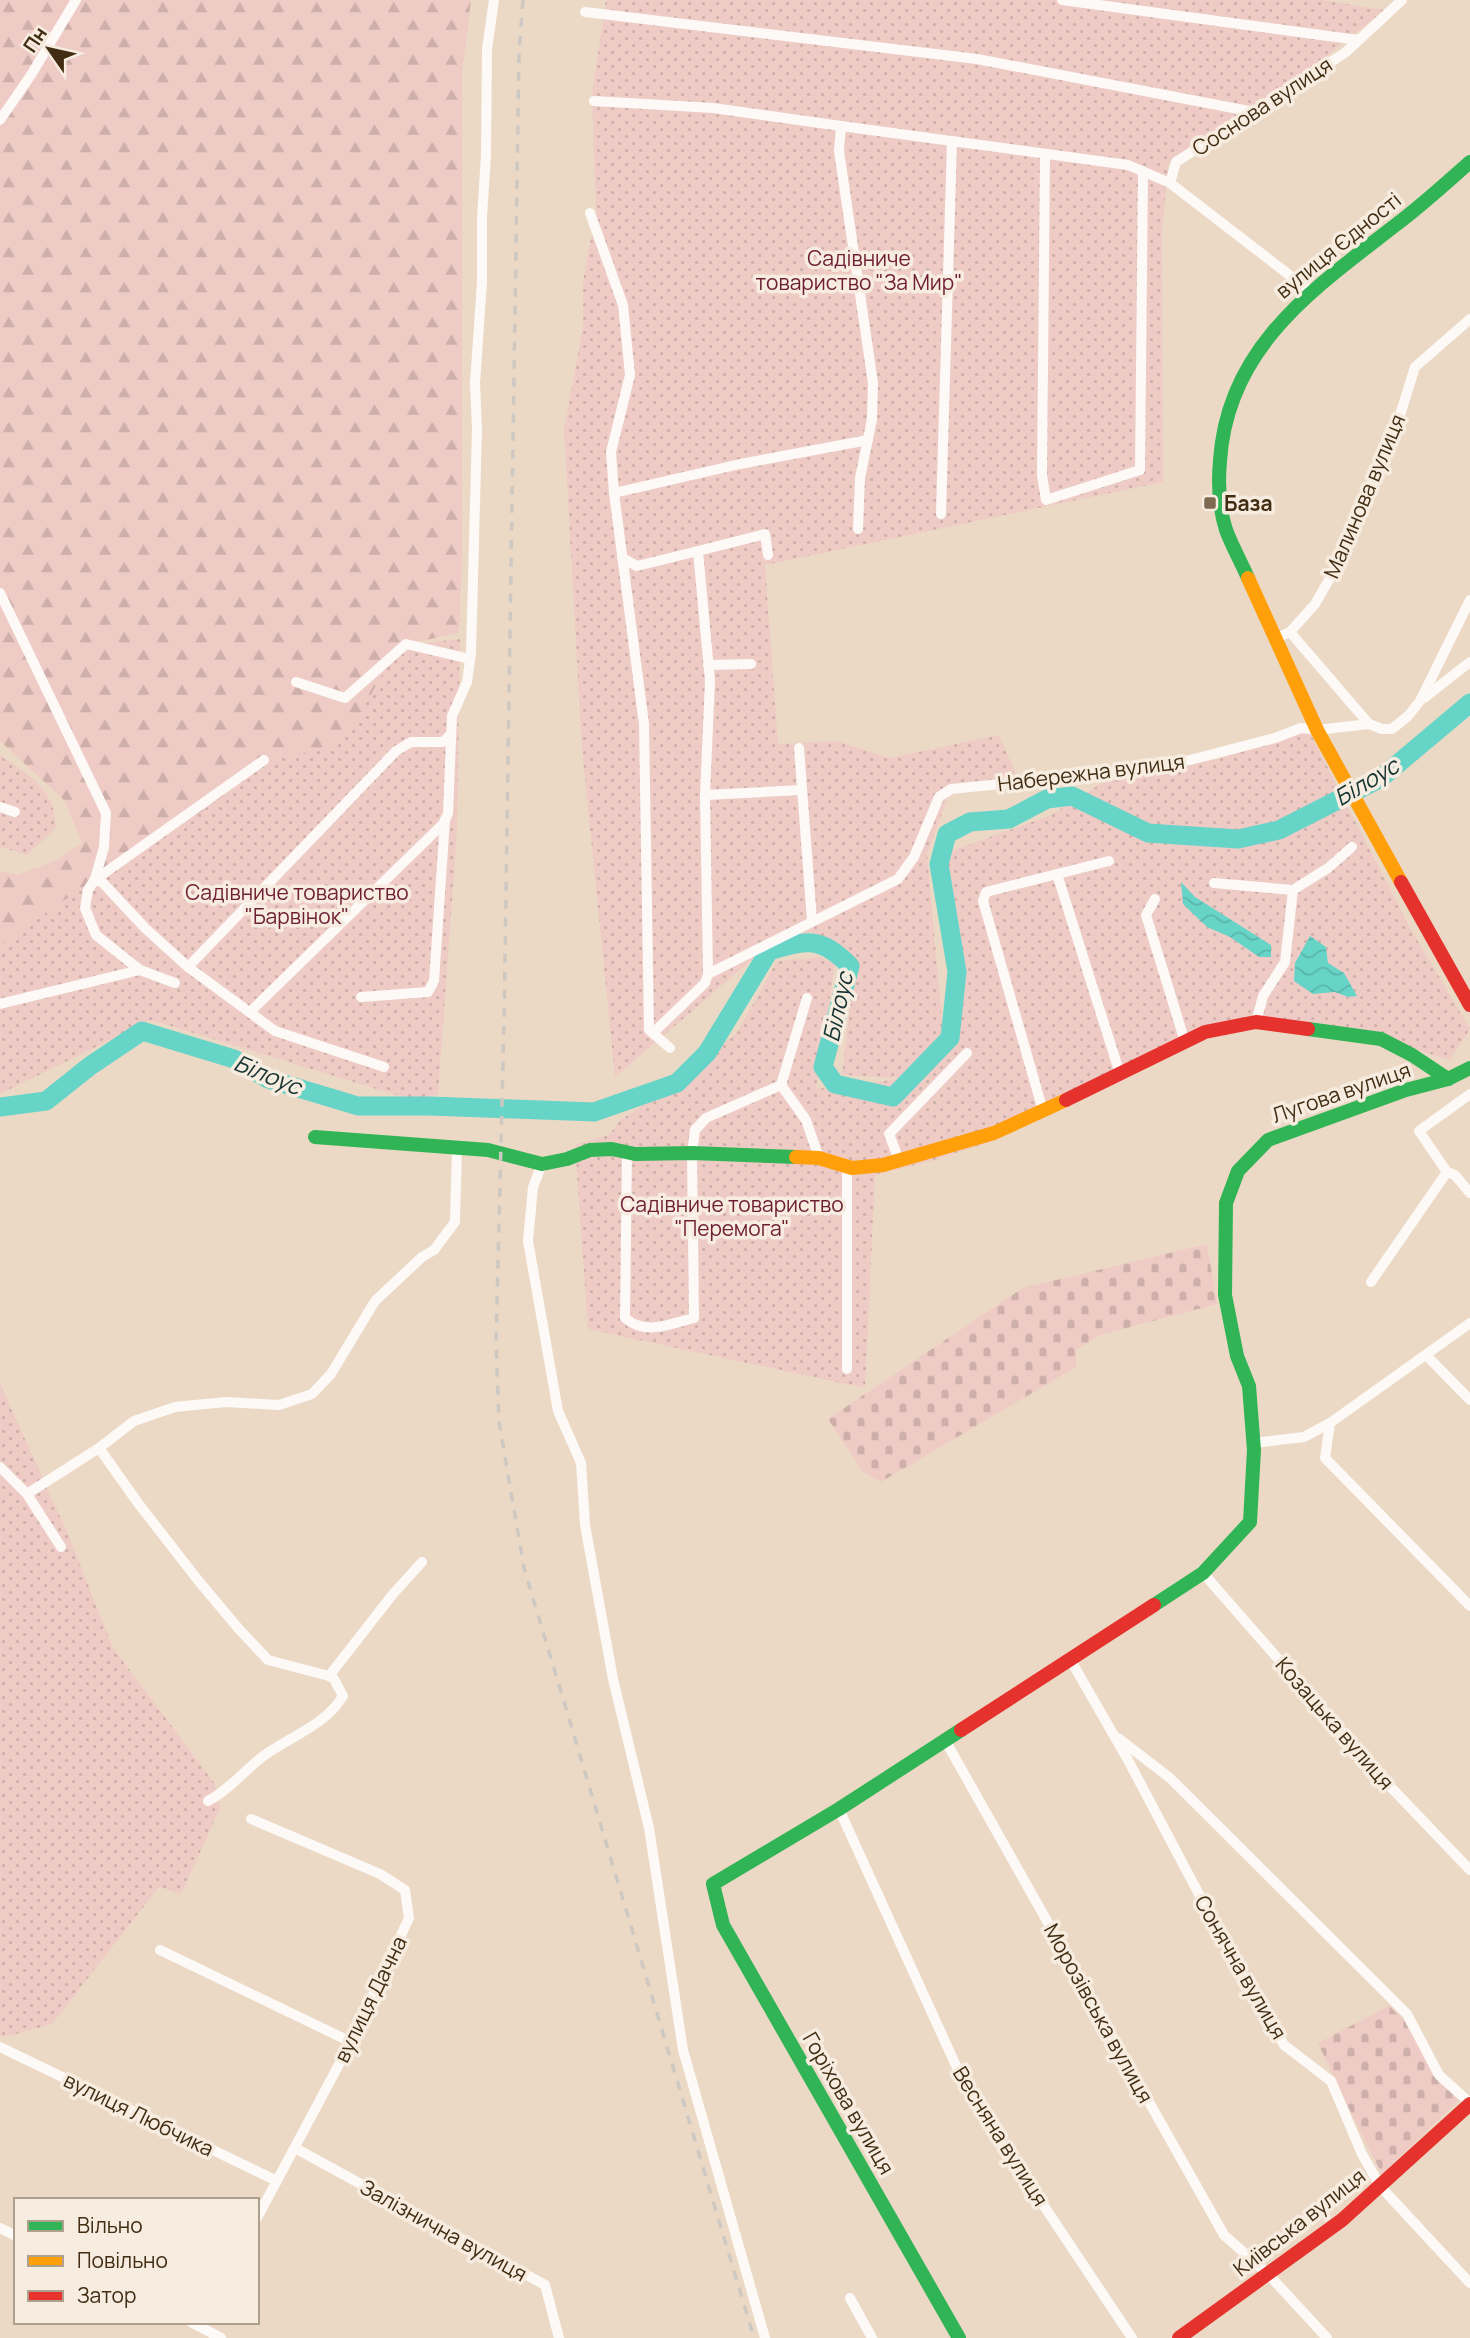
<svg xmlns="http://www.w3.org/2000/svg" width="1470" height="2338" font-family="Manrope,sans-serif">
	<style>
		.grass { fill: url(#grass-dots) }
		.forest { fill: url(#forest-firs) }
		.cemetery { fill: url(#cemetery-stones) }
		.water { fill: url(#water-waves) }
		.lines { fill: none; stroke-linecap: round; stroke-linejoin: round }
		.river { stroke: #67d4c8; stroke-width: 19 }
		.street { stroke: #fcf9f6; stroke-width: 10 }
		.fast { stroke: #30b455; stroke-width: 14 }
		.slow { stroke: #ff9f0a; stroke-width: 14 }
		.jam { stroke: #e5322d; stroke-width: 14 }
		.rail { stroke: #cec8c2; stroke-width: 3.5; stroke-dasharray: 9 9; stroke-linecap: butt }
		.poi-dot { fill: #7e6951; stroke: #f7ece0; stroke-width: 2.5 }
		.labels { text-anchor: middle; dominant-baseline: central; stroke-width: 7; stroke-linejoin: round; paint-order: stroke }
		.street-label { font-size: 21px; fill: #422d13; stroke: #f7ece0 }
		.park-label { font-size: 21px; fill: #6e1e32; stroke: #f7ece0 }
		.poi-label { font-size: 21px; font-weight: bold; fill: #422d13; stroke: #f7ece0; text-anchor: start }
		.water-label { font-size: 23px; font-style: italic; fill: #153432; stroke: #f7ece0 }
	</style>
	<defs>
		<pattern id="grass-dots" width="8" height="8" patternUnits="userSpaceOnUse" patternTransform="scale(1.75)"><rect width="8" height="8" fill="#efcbc6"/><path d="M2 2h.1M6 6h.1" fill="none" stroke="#ceafa9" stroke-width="1.8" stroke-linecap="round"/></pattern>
		<pattern id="forest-firs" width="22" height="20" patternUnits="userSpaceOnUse" patternTransform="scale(1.75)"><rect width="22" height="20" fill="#efcbc6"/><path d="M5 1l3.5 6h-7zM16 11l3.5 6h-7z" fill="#ceafa9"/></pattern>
		<pattern id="cemetery-stones" width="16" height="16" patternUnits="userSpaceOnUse" patternTransform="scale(1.75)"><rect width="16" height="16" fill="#efcbc6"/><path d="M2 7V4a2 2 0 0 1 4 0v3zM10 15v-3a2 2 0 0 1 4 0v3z" fill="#ceafa9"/></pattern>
		<pattern id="water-waves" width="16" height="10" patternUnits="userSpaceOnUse" patternTransform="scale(1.75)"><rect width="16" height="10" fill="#67d4c8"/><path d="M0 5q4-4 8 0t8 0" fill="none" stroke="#5bb6ab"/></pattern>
	</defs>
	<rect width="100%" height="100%" fill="#ecd9c5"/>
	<!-- grass -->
	<g class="grass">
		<path d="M606,0H1321L1384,10L1274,99L1169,162L1162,229L1163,482L765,565L778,744L837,741L889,758L999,735L1019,781L951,789L927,854L943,1031L901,1078L842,1075L855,960L811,932L767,947L615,1077L582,749L564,429L583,327V281L596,211L592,94Z"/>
		<path d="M460,639L457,830L438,1094L416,1101L151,1020L0,1094V938L397,646Z"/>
		<path d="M1308,729L1410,928L1470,1029L1450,1060L1381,1039L1230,1023L993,1141L931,1161L875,1175L865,1388L588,1329L575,1145L610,1134L620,1120L636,1110L737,1033L777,961L820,957L835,964L816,1089L918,1077L947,1047L960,1018L953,924L943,854L1051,815L1110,778L1215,760Z"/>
		<path d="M0,755C31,778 54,786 56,828L27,855L0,847Z"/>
		<path d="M0,1384L68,1534L113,1648L215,1784L220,1808L181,1894L159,1887L52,2024L9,2036H0Z"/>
	</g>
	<!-- forest -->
	<path class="forest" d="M0,0H471L462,75V555L459,633L397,646L389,663L354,724L325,749L274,759L187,822L95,879L0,945V871L18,875L55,861L82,843L64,800L0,741Z"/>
	<!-- cemetery -->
	<g class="cemetery">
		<path d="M1207,1244L1217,1304L1100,1335L1076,1350V1367L881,1482L863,1472L828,1419L1023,1288Z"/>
		<path d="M1389,2006L1404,2020L1434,2076L1459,2100L1382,2174L1353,2117L1318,2043Z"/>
	</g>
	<!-- water -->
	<g class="water">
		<path d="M1181,882L1195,897L1271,945V957H1259L1230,937L1207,927L1183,904Z"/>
		<path d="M1310,936L1326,947L1328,963L1344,973L1357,996L1348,997L1335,992L1313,994L1294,981L1295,963Z"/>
	</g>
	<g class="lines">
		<!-- river -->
		<path class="river" d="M0,1107L46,1101L90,1066L142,1031L234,1059L268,1079L358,1106H430L594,1112L677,1083L707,1053L769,951C808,940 820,936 850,966L823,1067L835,1084L893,1097L950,1038L957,972L939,864L947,834L970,822L1009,819L1047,799L1072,796L1148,833L1238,839L1279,830L1381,778L1470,703"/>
		<!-- street -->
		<g class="street">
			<path d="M1062,0L1358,40"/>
			<path d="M585,12L977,59L1254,112"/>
			<path d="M594,101L713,108L841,126"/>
			<path d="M0,120L31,75L76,0"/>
			<path d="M1045,154L1042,475L1046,500L1140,470L1143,171"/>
			<path d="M590,213L623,305L630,375L611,452L614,493L644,724L649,1030L670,1048"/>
			<path d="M1310,291L1170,183L1176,162L1346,52L1402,0"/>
			<path d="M614,493L740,464L868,440"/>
			<path d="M941,514L952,141"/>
			<path d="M858,529L860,478L872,419L873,383L839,151L841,126L1128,165L1170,183"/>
			<path d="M698,551L765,534L768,555"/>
			<path d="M622,558L637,566L698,551L710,681L705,795L708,974L705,983L653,1033"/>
			<path d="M0,593L106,813L104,847L95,879L88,890L85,908L96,935L140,970L175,983"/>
			<path d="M1290,632L1369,724"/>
			<path d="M1276,638L1290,632L1315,604L1337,566L1362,504L1391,444L1415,367L1470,319"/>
			<path d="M708,665L751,664"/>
			<path d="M296,682L345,698L406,644L470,659"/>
			<path d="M1424,698L1470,662"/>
			<path d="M799,748L812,921"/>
			<path d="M705,795L802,790"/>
			<path d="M0,807L15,812"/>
			<path d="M1057,874L1120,1074"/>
			<path d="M95,879L103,883L145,928L188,967L275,1031L384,1067"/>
			<path d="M96,879L264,760"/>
			<path d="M1214,883L1293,890"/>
			<path d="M1155,899L1146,915L1185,1042"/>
			<path d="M188,967L396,751L411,742H443L451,734"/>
			<path d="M708,974L898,879L914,857L939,797L951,789L1108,773L1186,761L1275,738L1301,728L1317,730L1369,724L1382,729H1392L1408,716L1420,701L1470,600"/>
			<path d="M361,997L428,992L434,981L445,820"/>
			<path d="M0,1004L140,970"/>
			<path d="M250,1012L443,824L448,814L452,716L467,682L471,653L477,429L475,383L482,282V217L486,155L487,49L494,0"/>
			<path d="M1256,1022L1263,996L1285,962L1293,890L1328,868L1352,847"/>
			<path d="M781,1085L806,1120L819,1158"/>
			<path d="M1043,1111L983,901L986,892L1109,861"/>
			<path d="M627,1152L625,1318C646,1336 669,1324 694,1318L692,1153L695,1130L706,1118L781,1085L807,998"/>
			<path d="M899,1160L889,1134L967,1053"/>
			<path d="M542,1164L533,1187L528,1241L558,1411L581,1463L585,1525L613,1679L649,1828L683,2050L765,2338"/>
			<path d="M1447,1172L1419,1131L1470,1094"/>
			<path d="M1371,1282L1447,1172L1455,1175L1470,1193"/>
			<path d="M1426,1355L1470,1400"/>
			<path d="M847,1369V1166"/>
			<path d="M1330,1423L1325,1458L1470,1606"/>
			<path d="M1254,1443L1304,1437L1330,1423L1470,1323"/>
			<path d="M99,1448L138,1503L197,1579L238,1628L268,1660L329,1676L334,1679L343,1696C326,1725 289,1737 262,1757C243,1772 229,1790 208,1801"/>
			<path d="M0,1467L27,1494L61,1547"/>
			<path d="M27,1494L99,1448L134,1421L175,1407L226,1402L279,1405L312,1394L331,1374L375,1301L422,1257L434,1250L455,1222L457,1147"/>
			<path d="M1203,1573L1383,1779L1470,1870"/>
			<path d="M1070,1659L1128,1760L1239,1970L1284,2045L1331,2081L1362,2154L1380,2186L1470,2283"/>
			<path d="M329,1676L393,1594L422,1562"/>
			<path d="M1118,1738L1170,1778L1407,2014L1439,2075L1470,2103"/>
			<path d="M945,1740L1224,2235L1268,2274L1327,2338"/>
			<path d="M839,1809L968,2092L1132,2338"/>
			<path d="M251,1819L380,1874L405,1890L409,1918L351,2042L257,2218"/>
			<path d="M160,1950L351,2042"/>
			<path d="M0,2047L277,2181"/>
			<path d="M295,2148L545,2285L559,2338"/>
			<path d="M0,2228L16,2236"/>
			<path d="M850,2298L872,2338"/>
			<path d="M191,2322L221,2338"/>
		</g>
		<!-- fast -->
		<g class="fast">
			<path d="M1248,578C1241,562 1232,546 1226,530C1219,508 1218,483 1220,461C1227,348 1312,290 1393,227C1420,207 1445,184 1470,162"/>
			<path d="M1308,1029L1381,1039L1412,1055L1448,1079L1470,1068"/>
			<path d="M315,1137L488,1150L542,1164L567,1159L590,1150L612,1149L635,1154L692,1153L796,1157"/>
			<path d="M1154,1605L1203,1573L1250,1522L1254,1450L1249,1386L1237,1356L1225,1295L1226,1203L1238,1171L1268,1140L1406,1090L1448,1079"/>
			<path d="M959,2338L723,1925L713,1884L839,1809L961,1730"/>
		</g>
		<!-- slow -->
		<g class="slow">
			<path d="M1248,578L1317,730L1401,882"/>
			<path d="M796,1157L819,1158L852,1168L883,1165L994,1133L1066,1100"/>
		</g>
		<!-- jam -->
		<g class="jam">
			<path d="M1401,882L1470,1005"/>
			<path d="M1066,1100L1205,1032L1256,1022L1308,1029"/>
			<path d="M961,1730L1154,1605"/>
			<path d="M1179,2338L1342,2220L1470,2104"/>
		</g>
		<!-- rail -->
		<path class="rail" d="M523,0L519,52L504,1023L496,1343L499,1422L524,1568L754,2338"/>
	</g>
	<!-- markers -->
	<rect class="poi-dot" x="1203" y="496" width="14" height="14" rx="3.5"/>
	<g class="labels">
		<!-- street labels -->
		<g class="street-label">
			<text transform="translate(1262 106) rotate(-33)">Соснова вулиця</text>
			<text transform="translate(1338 245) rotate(-39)">вулиця Єдності</text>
			<text transform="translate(1364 496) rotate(-67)">Малинова вулиця</text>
			<text transform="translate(1091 772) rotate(-7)">Набережна вулиця</text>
			<text transform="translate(1341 1092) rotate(-19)">Лугова вулиця</text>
			<text transform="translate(1335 1723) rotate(49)">Козацька вулиця</text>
			<text transform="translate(1241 1967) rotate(60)">Сонячна вулиця</text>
			<text transform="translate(370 1999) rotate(-64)">вулиця Дачна</text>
			<text transform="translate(1099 2013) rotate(61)">Морозівська вулиця</text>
			<text transform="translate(849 2103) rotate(60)">Горіхова вулиця</text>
			<text transform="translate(139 2114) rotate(26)">вулиця Любчика</text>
			<text transform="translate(1001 2136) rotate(58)">Весняна вулиця</text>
			<text transform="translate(1299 2222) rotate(-38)">Київська вулиця</text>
			<text transform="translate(444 2230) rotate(29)">Залізнична вулиця</text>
		</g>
		<!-- park labels -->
		<g class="park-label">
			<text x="859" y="258">Садівниче<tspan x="859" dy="24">товариство "За Мир"</tspan></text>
			<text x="297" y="892">Садівниче товариство<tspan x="297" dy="24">"Барвінок"</tspan></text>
			<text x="732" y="1204">Садівниче товариство<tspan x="732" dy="24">"Перемога"</tspan></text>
		</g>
		<!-- poi labels -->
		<g class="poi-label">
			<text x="1224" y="503">База</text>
		</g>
		<!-- water labels -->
		<g class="water-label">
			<text transform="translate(1366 781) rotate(-31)">Білоус</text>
			<text transform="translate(837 1007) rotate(-78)">Білоус</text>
			<text transform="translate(268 1074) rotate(22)">Білоус</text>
		</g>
	</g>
	<!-- legend -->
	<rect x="14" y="2198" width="245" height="126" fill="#f7ece0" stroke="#afa08e" stroke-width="2"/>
	<rect x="28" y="2221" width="35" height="10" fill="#30b455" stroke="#afa08e" stroke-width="2"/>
	<text x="77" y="2233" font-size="21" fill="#422d13">Вільно</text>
	<rect x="28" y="2256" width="35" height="10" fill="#ff9f0a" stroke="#afa08e" stroke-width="2"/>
	<text x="77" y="2268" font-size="21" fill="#422d13">Повільно</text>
	<rect x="28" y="2291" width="35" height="10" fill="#e5322d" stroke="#afa08e" stroke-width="2"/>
	<text x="77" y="2303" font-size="21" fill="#422d13">Затор</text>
	<!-- north arrow -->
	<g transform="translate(49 49) rotate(304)" stroke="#f7ece0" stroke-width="5" paint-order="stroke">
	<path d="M0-5L12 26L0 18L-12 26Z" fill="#422d13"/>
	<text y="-10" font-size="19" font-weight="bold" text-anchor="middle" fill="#422d13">Пн</text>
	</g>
</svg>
